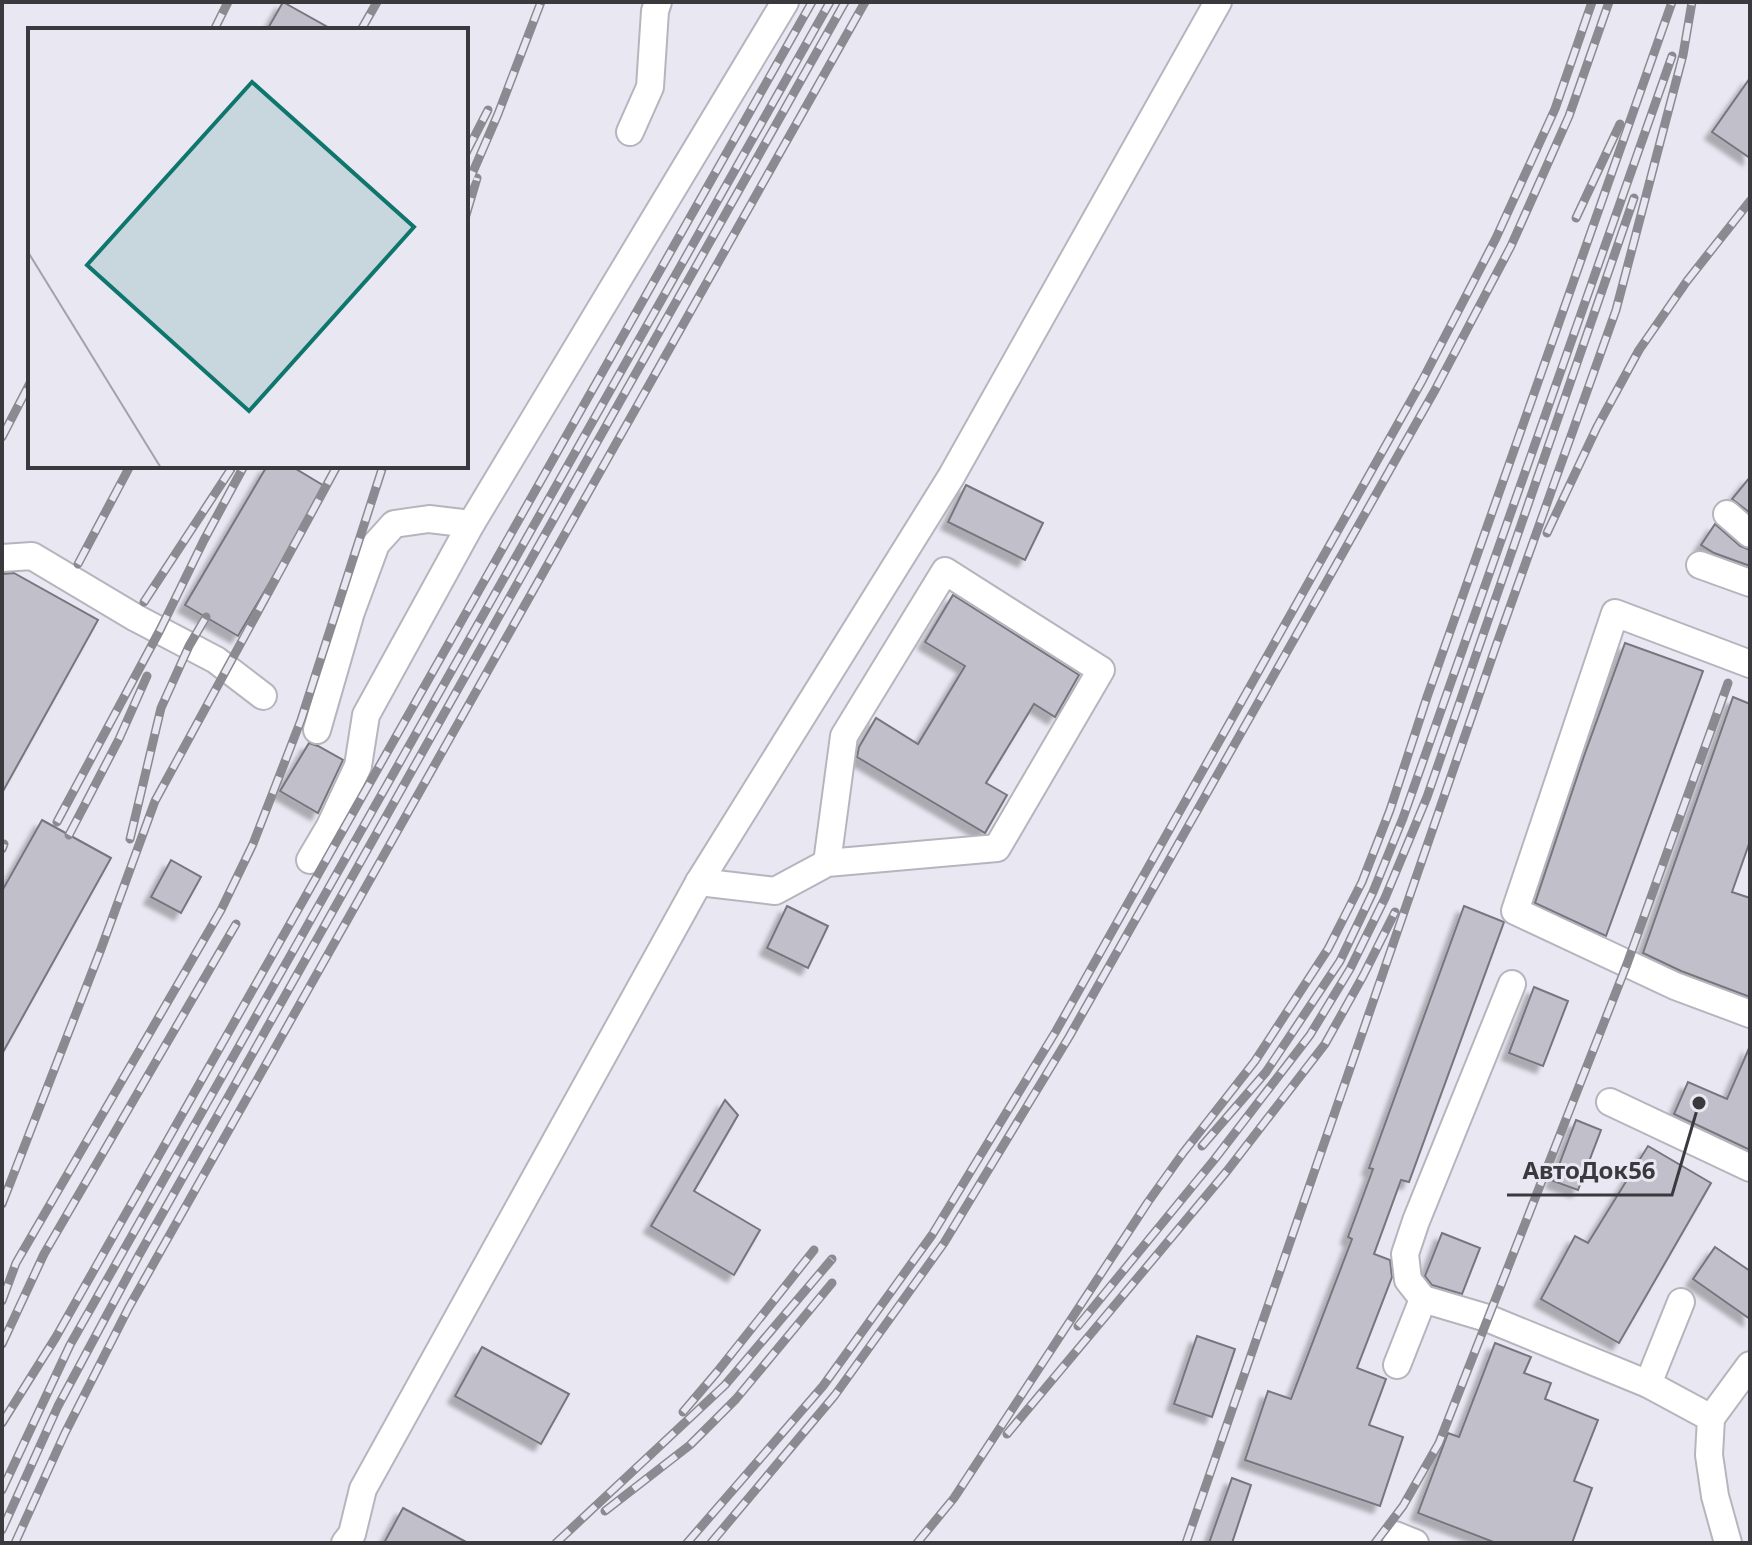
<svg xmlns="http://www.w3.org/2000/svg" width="1752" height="1545" font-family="'Noto Sans',sans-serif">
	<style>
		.building { fill: #c1bfc9; stroke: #77757e; stroke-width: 2; filter: url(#shadow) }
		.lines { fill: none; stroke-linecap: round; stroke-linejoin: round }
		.minor-casing { stroke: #b6b5be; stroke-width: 30 }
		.minor { stroke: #fff; stroke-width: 26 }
		.rail-casing { stroke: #8b8a91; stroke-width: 9 }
		.rail { stroke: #e9e8f2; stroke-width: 6; stroke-dasharray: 18; stroke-linecap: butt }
		.inset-road { fill: none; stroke: #a3a2aa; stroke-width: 2 }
		.view { fill: #0f766e; fill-opacity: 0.15; stroke: #0f766e; stroke-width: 4 }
		.inset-edge { fill: none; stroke: #3a393d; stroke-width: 4 }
		.leader { fill: none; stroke: #3a393d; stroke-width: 3 }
		.callout-dot { fill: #3a393d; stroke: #e9e8f2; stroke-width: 3 }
		.callout-label { font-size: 24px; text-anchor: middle; font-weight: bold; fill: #3a393d; stroke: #e9e8f2; stroke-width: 6; stroke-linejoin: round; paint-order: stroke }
	</style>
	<defs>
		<filter id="shadow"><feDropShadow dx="-7" dy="7" stdDeviation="2" flood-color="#0004"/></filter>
	</defs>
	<rect width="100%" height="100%" fill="#e9e8f2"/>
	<!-- building -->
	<g class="building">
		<path d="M283,2L333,30H267Z"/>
		<path d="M1750,78V158L1712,132Z"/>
		<path d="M267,466H291L326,487L238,636L185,605Z"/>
		<path d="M1750,477V513L1732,499Z"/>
		<path d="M966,485L1043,523L1025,560L948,522Z"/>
		<path d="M1715,524L1740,546L1750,550V566L1714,553L1701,545Z"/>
		<path d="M14,573L98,620L2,793V574Z"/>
		<path d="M953,595L1079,675L1055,717L1034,704L986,783L1007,795L985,833L857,757L859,747L876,718L918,744L965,666L925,642Z"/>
		<path d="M1625,643L1703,671L1606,936L1535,903L1584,756Z"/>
		<path d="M1733,697L1750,704V841L1732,892L1750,898V997L1681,971L1643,953Z"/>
		<path d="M309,743L318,746L343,760L318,813L280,791Z"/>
		<path d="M42,820L111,858L2,1054V891Z"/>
		<path d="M171,860L201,877L181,913L151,897Z"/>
		<path d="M787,906L828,926L808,968L767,948Z"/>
		<path d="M1464,906L1504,922L1409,1182L1401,1180L1374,1254L1390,1260L1392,1277L1357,1368L1386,1379L1369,1425L1403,1437L1380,1506L1245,1460L1268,1391L1291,1399L1352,1239L1348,1237L1373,1169L1369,1168Z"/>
		<path d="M1534,987L1568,1001L1543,1066L1509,1053Z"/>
		<path d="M1750,1046V1150L1674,1114L1688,1082L1727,1099Z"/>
		<path d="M725,1100L738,1115L694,1191L760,1230L734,1275L651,1226Z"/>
		<path d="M1576,1120L1601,1130L1578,1190L1553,1181Z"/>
		<path d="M1648,1146L1711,1183L1619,1343L1541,1299L1575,1236L1588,1243Z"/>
		<path d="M1442,1233L1480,1248L1462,1294L1432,1285L1425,1276Z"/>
		<path d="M1715,1247L1750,1271V1319L1693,1279Z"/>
		<path d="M1197,1336L1235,1349L1212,1417L1174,1404Z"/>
		<path d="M1495,1343L1531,1357L1524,1373L1551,1383L1545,1399L1598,1420L1574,1481L1592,1488L1572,1543H1496L1418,1513L1448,1433L1459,1437Z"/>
		<path d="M482,1347L569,1394L541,1444L455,1396Z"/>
		<path d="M1232,1478L1251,1485L1232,1543H1209Z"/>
		<path d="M403,1508L468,1543H384Z"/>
	</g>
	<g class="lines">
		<defs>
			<g id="minor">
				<path d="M630,132L650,87L655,11L658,2"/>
				<path d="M1727,514L1750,534"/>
				<path d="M2,558L32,556L136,618L216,660L263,696"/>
				<path d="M1700,565L1750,583"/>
				<path d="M1750,664L1615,613L1515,911L1675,986L1750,1014"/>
				<path d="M317,730L351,612L376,544L394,524L429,519L471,524"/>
				<path d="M310,860L330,826L358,766L366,715L471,524L785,2"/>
				<path d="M699,882L775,891L827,863L997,848L1101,670L945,571L844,736L827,863"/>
				<path d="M1512,984L1416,1221L1405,1254L1408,1280L1423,1299L1487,1318L1648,1384L1711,1418"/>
				<path d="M1610,1102L1750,1168"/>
				<path d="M1397,1365L1423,1299"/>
				<path d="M1648,1384L1681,1302"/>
				<path d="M1711,1418L1709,1455L1715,1496L1728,1543"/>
				<path d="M1711,1418L1750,1365"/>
				<path d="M1395,1535L1415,1543"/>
				<path d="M345,1543L352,1534L363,1489L699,882L951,477L1218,2"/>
			</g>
		</defs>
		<!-- minor casing -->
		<use href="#minor" class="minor-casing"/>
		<!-- minor -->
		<use href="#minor" class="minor"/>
		<defs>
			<g id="rail">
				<path d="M214,30L228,2"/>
				<path d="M361,30L377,2"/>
				<path d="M466,153L488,110"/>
				<path d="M466,188L498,114L541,2"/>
				<path d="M466,215L477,178"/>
				<path d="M1576,218L1620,124"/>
				<path d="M2,437L30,383"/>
				<path d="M1547,533L1597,427L1639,350L1687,281L1750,201"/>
				<path d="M78,564L130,466"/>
				<path d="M144,602L231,469"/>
				<path d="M57,822L160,630L204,540L244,466"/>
				<path d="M69,835L119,739L147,676"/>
				<path d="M130,839L161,708L189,646L206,617"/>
				<path d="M2,849L4,844"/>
				<path d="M1202,1146L1266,1072L1340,961L1373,892L1403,818L1672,56"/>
				<path d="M2,1204L101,949L155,801L337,466"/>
				<path d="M2,1301L16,1263L221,910L253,844L301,720L383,466"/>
				<path d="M1078,1326L1214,1160L1310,1035L1350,969L1385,898L1427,797L1634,198"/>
				<path d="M2,1344L44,1254L236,924"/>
				<path d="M683,1412L717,1372L814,1250"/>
				<path d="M2,1423L56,1337L812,2"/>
				<path d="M1007,1434L1227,1171L1325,1044L1363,976L1395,912"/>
				<path d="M2,1490L70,1345L830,2"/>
				<path d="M605,1511L690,1445L736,1399L832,1283"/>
				<path d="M2,1530L58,1406L139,1255L845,2"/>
				<path d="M15,1543L65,1433L129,1307L865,2"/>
				<path d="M556,1543L725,1385L832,1259"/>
				<path d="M687,1543L823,1386L932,1235L1056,1031L1422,381L1496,238L1555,109L1592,2"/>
				<path d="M711,1543L835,1395L944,1243L1069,1037L1435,390L1511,246L1569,116L1609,2"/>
				<path d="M917,1543L954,1498L1148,1202L1183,1153L1255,1061L1328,949L1362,882L1390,810L1427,697L1672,2"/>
				<path d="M1186,1543L1496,646L1616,310L1683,55L1692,2"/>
				<path d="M1375,1543L1403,1506L1439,1443L1627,964L1728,683"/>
			</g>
		</defs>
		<!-- rail casing -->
		<use href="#rail" class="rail-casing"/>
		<!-- rail -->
		<use href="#rail" class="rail"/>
	</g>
	<!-- overview -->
	<g transform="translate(28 28)">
		<rect width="440" height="440" fill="#e9e8f2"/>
		<path class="inset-road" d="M0,224L133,440"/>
		<path class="view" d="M224,54L386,199L221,383L59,237Z"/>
		<rect width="440" height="440" class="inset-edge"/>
	</g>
	<!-- callouts -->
	<path class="leader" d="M1699 1103L1672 1195H1507"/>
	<circle class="callout-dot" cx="1699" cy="1103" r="8"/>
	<g class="callout-label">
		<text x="1589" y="1179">АвтоДок56</text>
	</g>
	<!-- border -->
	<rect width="1752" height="1545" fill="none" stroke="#3a393d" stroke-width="8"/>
</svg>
